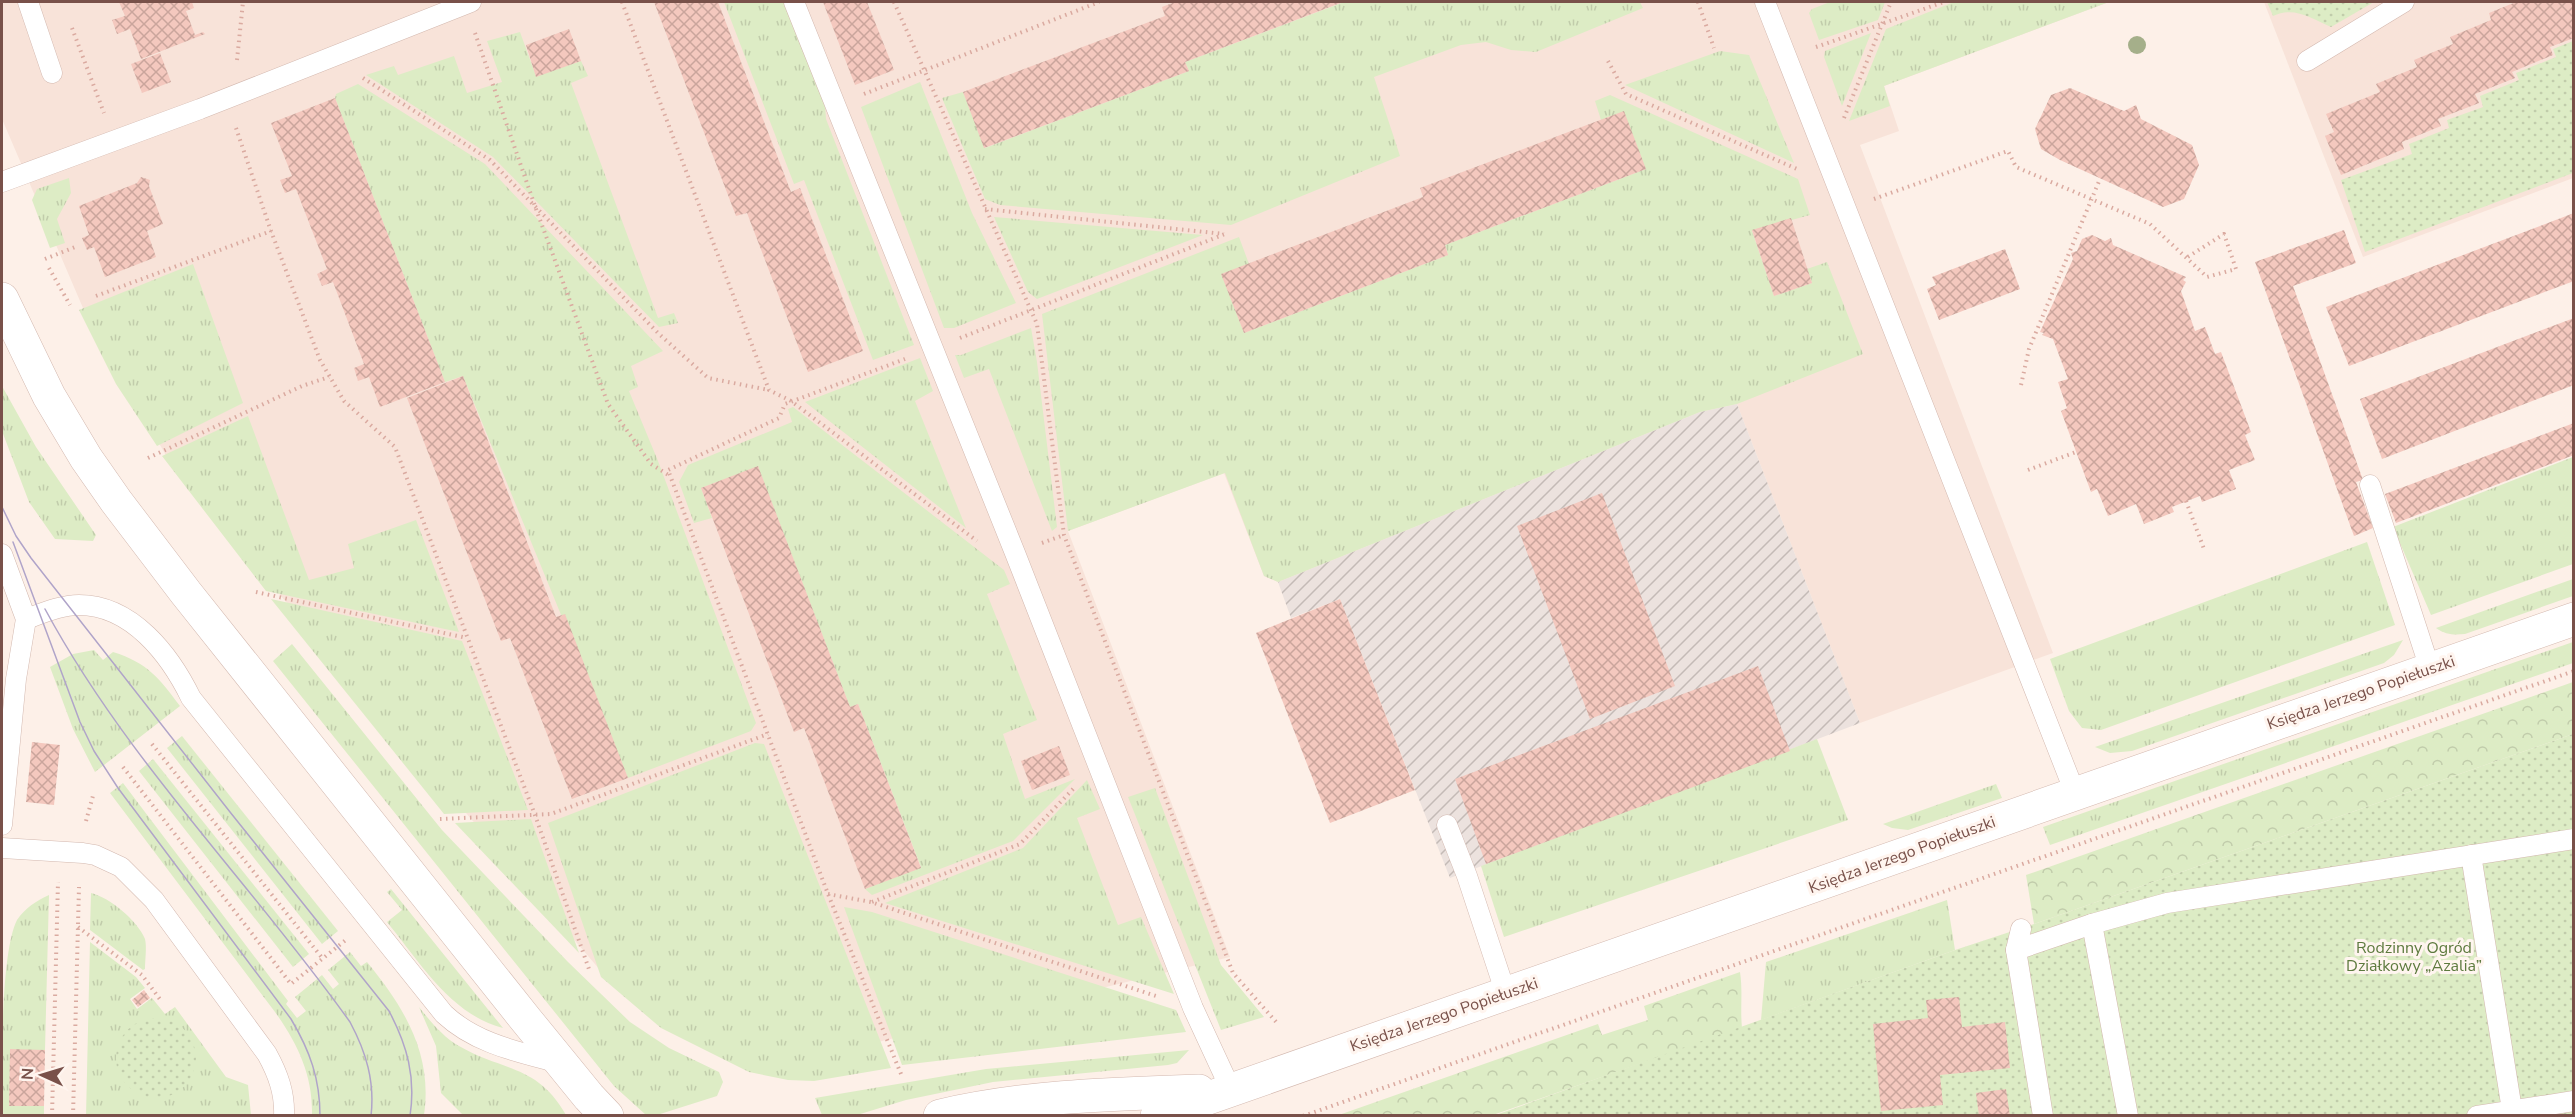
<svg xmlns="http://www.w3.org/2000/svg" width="2575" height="1117" font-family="'Nunito Sans',sans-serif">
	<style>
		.residential { fill: #f8e3d9 }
		.industrial { fill: url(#industrial-furrows) }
		.grass { fill: url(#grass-tufts) }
		.forest { fill: url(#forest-crowns) }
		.garden { fill: url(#garden-dots) }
		.building { fill: url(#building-cross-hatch) }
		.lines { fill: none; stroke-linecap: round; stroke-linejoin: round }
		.service-casing { stroke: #d3b8af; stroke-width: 21 }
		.tertiary-casing { stroke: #d3b8af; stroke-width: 34 }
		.path { stroke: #daaaa0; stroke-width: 4; stroke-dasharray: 1.5 4.5; stroke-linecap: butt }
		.service { stroke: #fff; stroke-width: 20 }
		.tertiary { stroke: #fff; stroke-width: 33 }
		.tram { stroke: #b0a4c9; stroke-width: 1.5 }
		.tree { fill: #a5af8a }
		.labels { text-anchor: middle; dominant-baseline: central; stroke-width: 6; stroke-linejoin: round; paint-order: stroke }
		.street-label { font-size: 16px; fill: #79514a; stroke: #fff5ef }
		.park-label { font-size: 16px; fill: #5d7a3e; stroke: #fff5ef }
	</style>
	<defs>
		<pattern id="industrial-furrows" width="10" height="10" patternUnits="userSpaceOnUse" patternTransform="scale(1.5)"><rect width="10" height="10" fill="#ece2de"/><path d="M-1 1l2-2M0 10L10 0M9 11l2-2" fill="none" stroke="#c4bab6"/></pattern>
		<pattern id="grass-tufts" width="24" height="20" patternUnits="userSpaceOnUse" patternTransform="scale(1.5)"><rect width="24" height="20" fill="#ddecc5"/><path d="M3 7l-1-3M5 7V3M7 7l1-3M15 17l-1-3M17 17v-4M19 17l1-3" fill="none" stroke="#c1ccab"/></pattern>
		<pattern id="forest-crowns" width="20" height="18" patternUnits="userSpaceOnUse" patternTransform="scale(1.5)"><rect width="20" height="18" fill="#ddecc5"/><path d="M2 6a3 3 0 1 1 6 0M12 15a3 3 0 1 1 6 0" fill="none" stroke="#c1ccab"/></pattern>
		<pattern id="garden-dots" width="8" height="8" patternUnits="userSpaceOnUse" patternTransform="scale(1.5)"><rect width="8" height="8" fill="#ddecc5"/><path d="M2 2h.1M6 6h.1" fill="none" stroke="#c1ccab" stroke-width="1.8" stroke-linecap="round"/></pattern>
		<pattern id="building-cross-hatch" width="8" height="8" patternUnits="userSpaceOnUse" patternTransform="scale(1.5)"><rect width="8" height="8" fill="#f4c8be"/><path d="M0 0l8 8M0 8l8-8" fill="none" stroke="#caa59c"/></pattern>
	</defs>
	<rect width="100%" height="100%" fill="#fdf0e8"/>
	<!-- residential -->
	<g class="residential">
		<path d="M2,2H2109L1884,86L1899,131L1860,145L2053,653L1860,723L1737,404L1700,412L1278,582L1264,576L1224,473L1068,531L1230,957L758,1071L600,970L176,473L86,315L2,119Z"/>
		<path d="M2264,2H2573V178L2363,257Z"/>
	</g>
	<!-- industrial -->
	<path class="industrial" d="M1737,404L1860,723L1450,878L1340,599L1291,618L1278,582L1700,412Z"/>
	<!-- grass -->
	<g class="grass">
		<path d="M724,2H784L825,104L826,119L914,345L873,360L804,180L794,184Z"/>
		<path d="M1344,2H1640L1643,8L1536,52L1511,50L1486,42L1461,45L1374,77L1400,156L1231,225L1000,205L985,199L942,98L963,92L985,148L1189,71L1185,62Z"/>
		<path d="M1830,2H1885L1878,20L1819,40L1809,13L1812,9Z"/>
		<path d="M1954,2H2109L1884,86L1890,106L1849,121L1886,29Z"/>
		<path d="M520,32L536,76L581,61L588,76L571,83L658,318L674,313L678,323L659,327L493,157L366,75L394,66L398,75L454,56L467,93L502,82L487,41Z"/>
		<path d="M1871,33L1842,106L1824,57L1825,51Z"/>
		<path d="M1720,51L1749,55L1794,163L1625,85Z"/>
		<path d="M920,82L972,213L1016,303L954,328H944L861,107Z"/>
		<path d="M358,84L485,164L663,351L631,366L638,387L629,391L658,461L756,723L751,731L628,778L463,376L445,382L335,98L336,94Z"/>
		<path d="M1610,95L1798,179L1810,215L1752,231L1774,296L1812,283L1807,269L1827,262L1863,354L1737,404L1700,412L1278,582L1264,576L1225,473L1068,531L1042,314L1239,237L1249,264L1222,275L1244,333L1448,255L1445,245L1646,169L1601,120L1595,101Z"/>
		<path d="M69,178L71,193L57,219L65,243L50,248L32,200L37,189Z"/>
		<path d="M994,217L1203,235L1037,299L1028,292Z"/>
		<path d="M193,264L243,403L157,446L116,384L79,310Z"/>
		<path d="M1031,328L1037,362L1057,527L1052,531L989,369L964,378L955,355H961Z"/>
		<path d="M920,358L933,391L915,401L966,528L805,402Z"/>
		<path d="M2,386L36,447L96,535L93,541L55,539L29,502L2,431Z"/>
		<path d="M793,407L1004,570L1010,584L987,594L1037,720L1003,734L1025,799L1075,779L1013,841L872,895L865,889L921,867L858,704L850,707L758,467L701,488L712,518L694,523L679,482L688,465L792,422L788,409Z"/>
		<path d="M248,416L309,580L354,568L348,544L416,520L459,632L266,591L162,456Z"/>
		<path d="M2573,457V564L2431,615L2393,527Z"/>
		<path d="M2367,542L2395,625L2101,730L2082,728L2069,711L2050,659Z"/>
		<path d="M2573,579V596L2465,634C2454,635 2446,635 2436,628Z"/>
		<path d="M271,599L462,641L528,810L444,814Z"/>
		<path d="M2403,640L2394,655L2384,663L2132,751L2110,753L2095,747Z"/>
		<path d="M2573,642V663L2050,845L2043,827Z"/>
		<path d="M292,644L442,830L568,962L630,1022L669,1048L719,1072L723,1082L717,1096L657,1115H646L614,1086L273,661Z"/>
		<path d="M94,650L103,660L113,652C148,663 159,678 180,706L95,772L73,729L50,667L73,654Z"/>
		<path d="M182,736L338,931L322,944L167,748Z"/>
		<path d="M1817,739L1848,820L1504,937L1481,866Z"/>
		<path d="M755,743L764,744L891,1068L814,1081L788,1080L749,1072L661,1028L601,977L548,823Z"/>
		<path d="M153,759L309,954L293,967L139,771Z"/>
		<path d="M1087,780L1100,809L1077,818L1118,925L1141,917L1174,994L885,903L1023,848Z"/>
		<path d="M123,783L288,1001L286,1004L297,1018L306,1011L295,997L322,975L333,989L339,984L328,970L350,952L361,966L367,962C404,1007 433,1054 424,1115H312C313,1076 298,1044 275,1012L110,793Z"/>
		<path d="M1996,784L2002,798L1908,830L1892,828L1883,824Z"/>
		<path d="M1155,788L1221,965L1264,1017L1221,1030L1128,797Z"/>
		<path d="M531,819L579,953L455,823Z"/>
		<path d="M391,889L503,1028C451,1015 419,961 387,922L402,910L387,892Z"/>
		<path d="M91,893C109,897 138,921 145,939C147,947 145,960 145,969L143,970L90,930Z"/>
		<path d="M49,895L45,1050L10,1106H44V1115L2,1116C2,1072 0,954 17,920C25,908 36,901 49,895Z"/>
		<path d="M1947,900L1955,950L1761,1020L1766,962Z"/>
		<path d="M844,907L872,912L1176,1010L1186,1032L902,1065Z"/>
		<path d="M90,942L136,977L145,988L130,999L137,1009L152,998L165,1014L175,1007L226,1077L248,1085L251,1115L86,1116Z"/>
		<path d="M419,1007C430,1021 443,1037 459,1046C504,1072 537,1064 566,1115H463L441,1093L436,1046Z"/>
		<path d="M1189,1050L1177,1063L1168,1065L993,1082L906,1100L857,1115H822L815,1098L986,1069Z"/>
	</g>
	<!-- forest -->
	<g class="forest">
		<path d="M2573,682V734L2034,924L2026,875Z"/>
		<path d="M1740,972C1743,991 1740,1009 1742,1028L1493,1115L1336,1116L1598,1024L1602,1035L1648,1020L1644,1006Z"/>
	</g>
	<!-- garden -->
	<g class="garden">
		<path d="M2267,2H2374L2331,27C2311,18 2294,6 2273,16Z"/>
		<path d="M2573,41V173L2365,252L2341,180L2412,154L2409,144L2449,128L2447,120L2483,107L2480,96L2519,80L2516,73L2556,57L2553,49Z"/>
		<path d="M2573,734V1115L1493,1116L1955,950L2034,924Z"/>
		<circle cx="156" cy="1058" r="40"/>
	</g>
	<!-- building -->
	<g class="building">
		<path d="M119,2H192L194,8L186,11L195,35L203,32L205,34L141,59L130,29L117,34L112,20L125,16Z"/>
		<path d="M654,2H718L791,192L800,188L863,351L808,372L747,213L736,216Z"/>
		<path d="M823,2H867L894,70L855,85Z"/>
		<path d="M1175,2H1343L1185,62L1189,71L984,148L963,92L1165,16L1162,7Z"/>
		<path d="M2516,2H2574V38L2550,47L2553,55L2512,72L2515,78L2475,94L2479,103L2438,119L2441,126L2402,142L2404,149L2341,175L2325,136L2334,132L2326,114L2380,92L2376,84L2417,67L2414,60L2453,44L2450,37L2491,20L2489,13Z"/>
		<path d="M569,29L581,61L536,77L526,45Z"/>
		<path d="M160,53L171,82L142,93L131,64Z"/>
		<path d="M2070,88L2124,111L2136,105L2141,119L2192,145L2199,165L2184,199L2163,207L2060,160L2041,149L2035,129L2051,95Z"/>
		<path d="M335,98L445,382L380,407L369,377L358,381L354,368L364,364L333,282L322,286L317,274L327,269L296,189L285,193L280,180L292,176L271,123Z"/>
		<path d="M1624,111L1646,169L1445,245L1448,255L1244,333L1221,274L1423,197L1420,188Z"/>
		<path d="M141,177L150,180L149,186L163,224L147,231L156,257L105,277L94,247L87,250L82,238L89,235L79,206L137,183Z"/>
		<path d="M2574,213V281L2349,366L2326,307Z"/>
		<path d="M1791,218L1812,283L1774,296L1752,230Z"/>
		<path d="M2344,230L2356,263L2293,286L2363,480L2356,482L2373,528L2354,536L2255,262Z"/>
		<path d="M2092,235L2105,241L2111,238L2113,245L2186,277L2183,280L2186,282L2181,291L2195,331L2205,327L2215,354L2221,352L2251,432L2245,435L2255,460L2229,470L2236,489L2202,502L2200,496L2172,507L2174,512L2144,524L2136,504L2108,516L2097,489L2091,492L2061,411L2067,408L2058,382L2068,379L2053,339L2042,335L2044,333L2040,332L2073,259L2071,253L2077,251L2082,239Z"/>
		<path d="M2005,249L2020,289L1939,320L1927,289L1936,285L1932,277Z"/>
		<path d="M2574,318V385L2382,459L2360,399Z"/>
		<path d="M463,376L556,617L565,614L628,778L572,799L510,638L501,641L407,398Z"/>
		<path d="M2574,423V455L2396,523L2385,494Z"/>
		<path d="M758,466L850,707L858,704L921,868L865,889L804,728L794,732L701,488Z"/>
		<path d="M1602,493L1675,686L1590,719L1517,526Z"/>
		<path d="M1340,599L1415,790L1330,823L1256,633Z"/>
		<path d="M1758,666L1790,751L1486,864L1455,779Z"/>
		<path d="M32,742L60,745L54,805L26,802Z"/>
		<path d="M1059,746L1070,775L1032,790L1021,761Z"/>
		<path d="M144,990L150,998L138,1007L132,1000Z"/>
		<path d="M1959,997L1962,1027L2005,1022L2010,1068L1940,1075L1943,1105L1881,1111L1873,1024L1928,1018L1926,1000Z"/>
		<path d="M10,1049L45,1050L44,1106H9Z"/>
		<path d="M2006,1089L2010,1116H1979L1976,1093Z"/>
	</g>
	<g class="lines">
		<defs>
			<g id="service">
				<path d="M28,2L52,73"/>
				<path d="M794,2L1015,553L1193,1008L1231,1090"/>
				<path d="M1765,2L2075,793"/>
				<path d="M2307,61L2404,2"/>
				<path d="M2,182L200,109L471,2"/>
				<path d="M2370,485L2430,669"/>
				<path d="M2,554L26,619L16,679L2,825"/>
				<path d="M26,619C43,613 61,605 79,605C132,605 170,655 191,698L444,1014C476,1044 519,1052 560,1063"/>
				<path d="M1447,825L1467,876L1506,994"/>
				<path d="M2,848L83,853L95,855L121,867L154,900L267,1054C278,1074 285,1093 284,1116"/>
				<path d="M2471,855L2513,1116"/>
				<path d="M2092,924L2167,903L2574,839"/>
				<path d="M2021,929L2016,950L2043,1116"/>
				<path d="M2016,950L2092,924L2128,1116"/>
				<path d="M2477,1116L2574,1101"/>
			</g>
			<g id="tertiary">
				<path d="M2,299L49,396L86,458L116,501L186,593L527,1021L589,1097L607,1116"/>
				<path d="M940,1116C1025,1096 1112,1094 1199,1091"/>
				<path d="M1157,1116L2574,619"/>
			</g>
		</defs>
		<!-- service casing -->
		<use href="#service" class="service-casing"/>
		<!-- tertiary casing -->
		<use href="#tertiary" class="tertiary-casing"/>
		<!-- path -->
		<g class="path">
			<path d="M622,2L769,390L791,401L977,541"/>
			<path d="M894,2L1037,324L1064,535L1233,973L1277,1023"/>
			<path d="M1698,2L1714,48"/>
			<path d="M72,28L104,113"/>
			<path d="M475,33L536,209L608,404L651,464L670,476"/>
			<path d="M1816,47L1944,2"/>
			<path d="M237,60L243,2"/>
			<path d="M1608,61L1626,94L1797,169"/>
			<path d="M363,78L490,160L659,334L708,378L769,390"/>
			<path d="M864,94L1099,2"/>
			<path d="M1844,118L1891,2"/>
			<path d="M236,128L271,231L320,360L344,401L395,447L535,815L590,972"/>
			<path d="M1874,199L2008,151L2016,167L2150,224L2207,277L2236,269L2224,234L2186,258"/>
			<path d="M985,209L1224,234"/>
			<path d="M45,259L75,247"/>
			<path d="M49,268L70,305"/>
			<path d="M96,296L271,231"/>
			<path d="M960,338L1225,234"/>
			<path d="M2021,385L2029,349L2100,179"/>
			<path d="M148,458L302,386L329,377"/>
			<path d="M2028,470L2076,452"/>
			<path d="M2186,501L2204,549"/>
			<path d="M1042,543L1064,535"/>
			<path d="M256,592L467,638"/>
			<path d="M152,744L323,959"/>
			<path d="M123,767L291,984L347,939"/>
			<path d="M440,819L551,814L768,734"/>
			<path d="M86,821L94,792"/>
			<path d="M828,894L871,902L1156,996"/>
			<path d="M872,902L1020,844L1075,787"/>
			<path d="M78,927L142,975L162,1002"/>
			<path d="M901,1074L828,894L668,470L779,418L785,404L905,359"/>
			<path d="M52,1116L58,882"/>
			<path d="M73,1116L79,887"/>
			<path d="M1303,1116L2574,671"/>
		</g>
		<!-- service -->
		<use href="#service" class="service"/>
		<!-- tertiary -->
		<use href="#tertiary" class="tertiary"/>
		<!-- tram -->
		<g class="tram">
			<path d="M2,507L16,536L31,558L230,812L389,1011C407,1045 416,1077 410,1116"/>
			<path d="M13,542L80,722L94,751L118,788L291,1019C310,1051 320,1079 320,1116"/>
			<path d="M45,609C127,761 251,883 350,1022C366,1052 375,1081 371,1116"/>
		</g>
	</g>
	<!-- trees -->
	<circle class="tree" cx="2137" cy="45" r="9"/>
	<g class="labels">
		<!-- street labels -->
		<g class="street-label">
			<text transform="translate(2361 693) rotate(-19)">Księdza Jerzego Popiełuszki</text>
			<text transform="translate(1902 855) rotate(-20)">Księdza Jerzego Popiełuszki</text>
			<text transform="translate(1444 1015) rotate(-19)">Księdza Jerzego Popiełuszki</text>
		</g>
		<!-- park labels -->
		<g class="park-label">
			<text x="2414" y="948">Rodzinny Ogród<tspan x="2414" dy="18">Działkowy „Azalia”</tspan></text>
		</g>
	</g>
	<!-- border -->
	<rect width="2575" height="1117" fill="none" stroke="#79514a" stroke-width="6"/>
	<!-- north arrow -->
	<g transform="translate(42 1075) rotate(274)" stroke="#fff5ef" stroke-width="4.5" paint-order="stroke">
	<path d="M0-4.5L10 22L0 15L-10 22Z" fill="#79514a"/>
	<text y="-9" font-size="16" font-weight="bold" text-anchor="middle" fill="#79514a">N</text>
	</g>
</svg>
